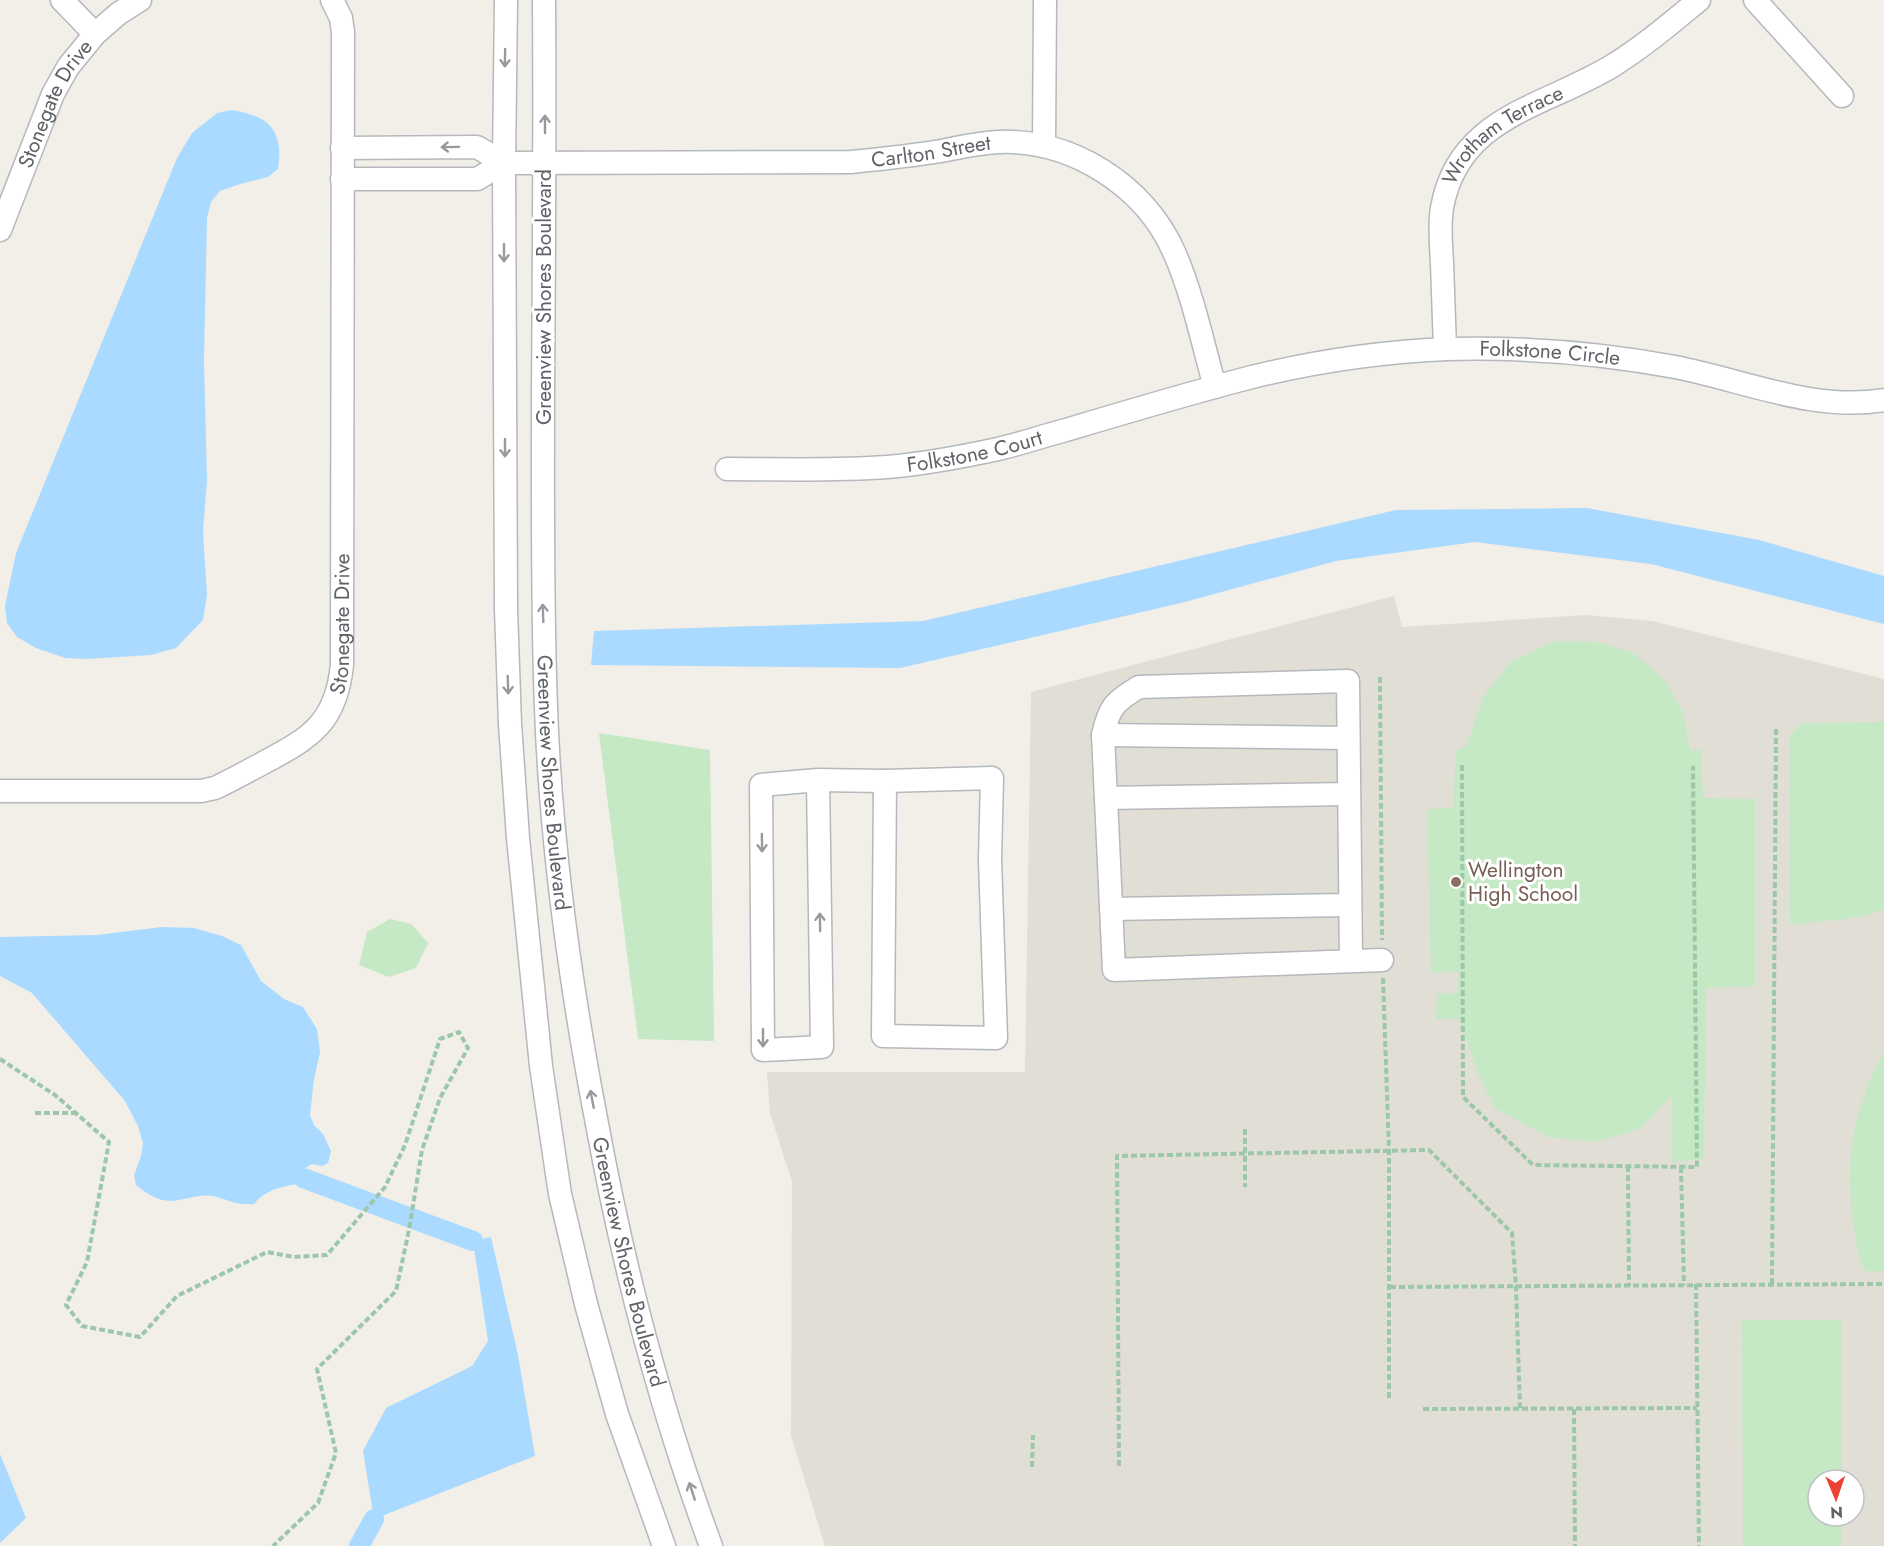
<svg xmlns="http://www.w3.org/2000/svg" width="1884" height="1546" font-family="Jost,sans-serif">
	<style>
		.education { fill: #e1ded6; fill-rule: evenodd }
		.green { fill: #c5e8c5 }
		.water { fill: #aadaff }
		.lines { fill: none; stroke-linecap: round; stroke-linejoin: round }
		.canal { stroke: #aadaff; stroke-width: 20 }
		.minor-casing { stroke: #b5b8bc; stroke-width: 25 }
		.path { stroke: #9cc7a9; stroke-width: 4; stroke-dasharray: 6 3; stroke-linecap: butt }
		.minor { stroke: #fff; stroke-width: 22 }
		.oneway { stroke: #979a9d }
		.education-dot { fill: #8d6e63; stroke: #fff; stroke-width: 2 }
		.labels { text-anchor: middle; dominant-baseline: central; stroke-width: 6; stroke-linejoin: round; paint-order: stroke }
		.street-label { font-size: 21px; fill: #5f6368; stroke: #fff }
		.education-label { font-size: 21px; fill: #785e54; stroke: #fff; text-anchor: start }
	</style>
	<rect width="100%" height="100%" fill="#f1efe8"/>
	<!-- education -->
	<path class="education" d="M1394,596L1402,627L1586,615L1652,621L1884,679V1546H825L791,1436L792,1182L770,1113L767,1072H1025L1031,692ZM1818,1480H1854V1516H1818Z"/>
	<!-- green -->
	<g class="green">
		<path d="M1556,641L1597,642L1632,652L1665,680L1683,712L1690,751L1701,749L1703,798L1755,799V986L1706,988L1704,1159L1672,1162V1096L1641,1128L1597,1142L1547,1137L1494,1107L1478,1074L1459,1018L1436,1019L1437,994L1457,993L1459,972L1431,973L1427,809L1453,808L1456,751L1467,745L1482,699L1511,661Z"/>
		<path d="M1884,722V909L1867,915L1845,919L1796,924L1790,923L1789,736L1802,723Z"/>
		<path d="M599,733L710,750L714,1041L638,1039Z"/>
		<path d="M390,919L411,924L428,943L416,968L389,977L359,965L367,932Z"/>
		<path d="M1884,1051V1271H1865C1857,1256 1856,1239 1853,1222C1845,1155 1853,1111 1884,1051Z"/>
		<path d="M1742,1320H1842V1480H1818V1516H1842V1546H1743Z"/>
	</g>
	<!-- water -->
	<g class="water">
		<path d="M232,110C269,116 284,130 278,169L268,177L240,184L220,191L211,202L207,218L204,360L207,481L203,531L207,595L203,620L176,648L151,655L87,659L65,658L36,648L17,637L7,623L5,606L16,553L177,158L192,133L217,113Z"/>
		<path d="M1587,508L1759,540L1884,576V624L1651,564L1475,542L1336,561L1181,603L900,668L591,665L594,631L923,621L1396,510Z"/>
		<path d="M162,927L194,928L222,936L241,945L261,981L284,999L303,1007L317,1029L320,1052L314,1079L310,1115L314,1125L323,1134L331,1151L328,1163L322,1166L312,1164L305,1168L303,1183C284,1186 266,1189 254,1204C236,1206 228,1199 212,1196C201,1194 190,1198 179,1200C162,1204 148,1195 136,1185L134,1175L141,1156L143,1143L138,1126L125,1101L32,993L0,976V937L97,935Z"/>
		<path d="M491,1237L518,1355L535,1456L374,1519L363,1451L386,1408L472,1366L488,1341L473,1241Z"/>
		<path d="M0,1454L26,1518L0,1543Z"/>
	</g>
	<g class="lines">
		<!-- canal -->
		<g class="canal">
			<path d="M303,1178L473,1241"/>
			<path d="M359,1546L374,1519"/>
		</g>
		<defs>
			<g id="minor">
				<path d="M62,0L95,34"/>
				<path d="M506,0L504,163L506,609L510,724L518,838L541,1066L560,1194L586,1304L617,1414L664,1546"/>
				<path id="s1" d="M544,0C545,131 544,262 543,393C543,498 542,603 546,708C551,849 571,990 598,1129C624,1270 661,1411 711,1546"/>
				<path d="M1755,0L1842,96"/>
				<path d="M1044,146L1045,0"/>
				<path d="M342,148L477,147L504,163"/>
				<path id="s2" d="M342,179H477L504,163L851,162C881,159 911,156 941,151C961,147 979,143 999,142C1072,139 1145,186 1174,252C1192,292 1203,344 1215,387"/>
				<path id="s3" d="M0,230L53,94L68,67L95,34L118,14L140,0"/>
				<path id="s4" d="M1445,349C1444,321 1443,292 1442,263C1441,245 1439,226 1442,208C1458,116 1545,107 1612,66C1643,47 1671,23 1699,0"/>
				<path id="s5" d="M727,469C780,469 834,471 887,467C924,464 961,457 998,449C1020,444 1043,436 1066,430C1126,412 1187,394 1248,378C1312,362 1380,352 1446,349C1523,347 1600,353 1675,367C1743,380 1814,412 1884,400"/>
				<path d="M1103,735L1348,738"/>
				<path d="M992,778L990,859L996,1038L883,1036L885,781Z"/>
				<path d="M818,780L822,1047L763,1050L761,785L818,780L885,781"/>
				<path id="s6" d="M0,791H201L215,788C232,780 248,771 265,762C312,737 336,722 342,665L343,32L341,18L332,0"/>
				<path d="M1106,798L1349,794"/>
				<path d="M1111,909L1350,905"/>
				<path d="M1351,961L1348,681L1139,687C1115,701 1109,707 1103,735L1114,970L1382,960"/>
			</g>
		</defs>
		<!-- minor casing -->
		<use href="#minor" class="minor-casing"/>
		<!-- path -->
		<g class="path">
			<path d="M1380,677L1382,940"/>
			<path d="M1462,765L1463,1097L1533,1165L1697,1167L1693,766"/>
			<path d="M1383,978L1389,1151V1400"/>
			<path d="M0,1059L55,1095L109,1142L87,1262L66,1305L82,1326L140,1337L177,1296L267,1252L294,1257L327,1255L385,1187L405,1145L440,1039L459,1032L468,1048L440,1098L422,1150L409,1230L396,1291L317,1369L336,1453L318,1503L273,1546"/>
			<path d="M35,1113H75"/>
			<path d="M1245,1129V1187"/>
			<path d="M1628,1166L1629,1286"/>
			<path d="M1681,1167L1684,1285"/>
			<path d="M1696,1284L1699,1546"/>
			<path d="M1772,1284L1776,728"/>
			<path d="M1390,1287L1884,1284"/>
			<path d="M1423,1409L1697,1408"/>
			<path d="M1574,1409L1575,1546"/>
			<path d="M1119,1466L1117,1156L1429,1150L1512,1233L1516,1287L1520,1409"/>
			<path d="M1032,1467L1033,1435"/>
		</g>
		<!-- minor -->
		<use href="#minor" class="minor"/>
	</g>
	<!-- one-way arrows -->
	<defs><path id="oneway-shaft" d="M-6 0H5M1.5-3L5.5 0L1.5 3" fill="none" stroke-width="1.6" stroke-linecap="round" stroke-linejoin="round" transform="scale(1.5)"/></defs>
	<g class="oneway">
		<use href="#oneway-shaft" transform="translate(505 58) rotate(91)"/>
		<use href="#oneway-shaft" transform="translate(545 124) rotate(-90)"/>
		<use href="#oneway-shaft" transform="translate(450 147) rotate(179)"/>
		<use href="#oneway-shaft" transform="translate(504 253) rotate(90)"/>
		<use href="#oneway-shaft" transform="translate(505 448) rotate(90)"/>
		<use href="#oneway-shaft" transform="translate(543 613) rotate(-92)"/>
		<use href="#oneway-shaft" transform="translate(508 685) rotate(88)"/>
		<use href="#oneway-shaft" transform="translate(762 843) rotate(89)"/>
		<use href="#oneway-shaft" transform="translate(820 922) rotate(-91)"/>
		<use href="#oneway-shaft" transform="translate(763 1038) rotate(90)"/>
		<use href="#oneway-shaft" transform="translate(592 1099) rotate(-101)"/>
		<use href="#oneway-shaft" transform="translate(692 1491) rotate(-108)"/>
	</g>
	<!-- markers -->
	<circle class="education-dot" cx="1456" cy="882" r="6"/>
	<g class="labels">
		<!-- street labels -->
		<g class="street-label">
			<text stroke="none"><textPath href="#s3" startOffset="138">Stonegate Drive</textPath></text>
			<text stroke="none"><textPath href="#s4" startOffset="242">Wrotham Terrace</textPath></text>
			<text stroke="none"><textPath href="#s2" startOffset="594">Carlton Street</textPath></text>
			<text transform="translate(544 297) rotate(-90)">Greenview Shores Boulevard</text>
			<text stroke="none"><textPath href="#s5" startOffset="837">Folkstone Circle</textPath></text>
			<text stroke="none"><textPath href="#s5" startOffset="249">Folkstone Court</textPath></text>
			<text stroke="none"><textPath href="#s6" startOffset="444">Stonegate Drive</textPath></text>
			<text stroke="none"><textPath href="#s1" startOffset="783">Greenview Shores Boulevard</textPath></text>
			<text stroke="none"><textPath href="#s1" startOffset="1269">Greenview Shores Boulevard</textPath></text>
		</g>
		<!-- education labels -->
		<g class="education-label">
			<text x="1468" y="870">Wellington<tspan x="1468" dy="24">High School</tspan></text>
		</g>
	</g>
	<!-- north arrow -->
	<g transform="translate(1836 1498) rotate(178)"><circle r="28" fill="#ffffff" stroke="#bfc1c3" stroke-width="1.5"/>
	<path d="M0-4.5L10 22L0 15L-10 22Z" fill="#ea4335"/>
	<text y="-9" font-size="16" font-weight="bold" text-anchor="middle" fill="#5f6368">N</text>
	</g>
</svg>
